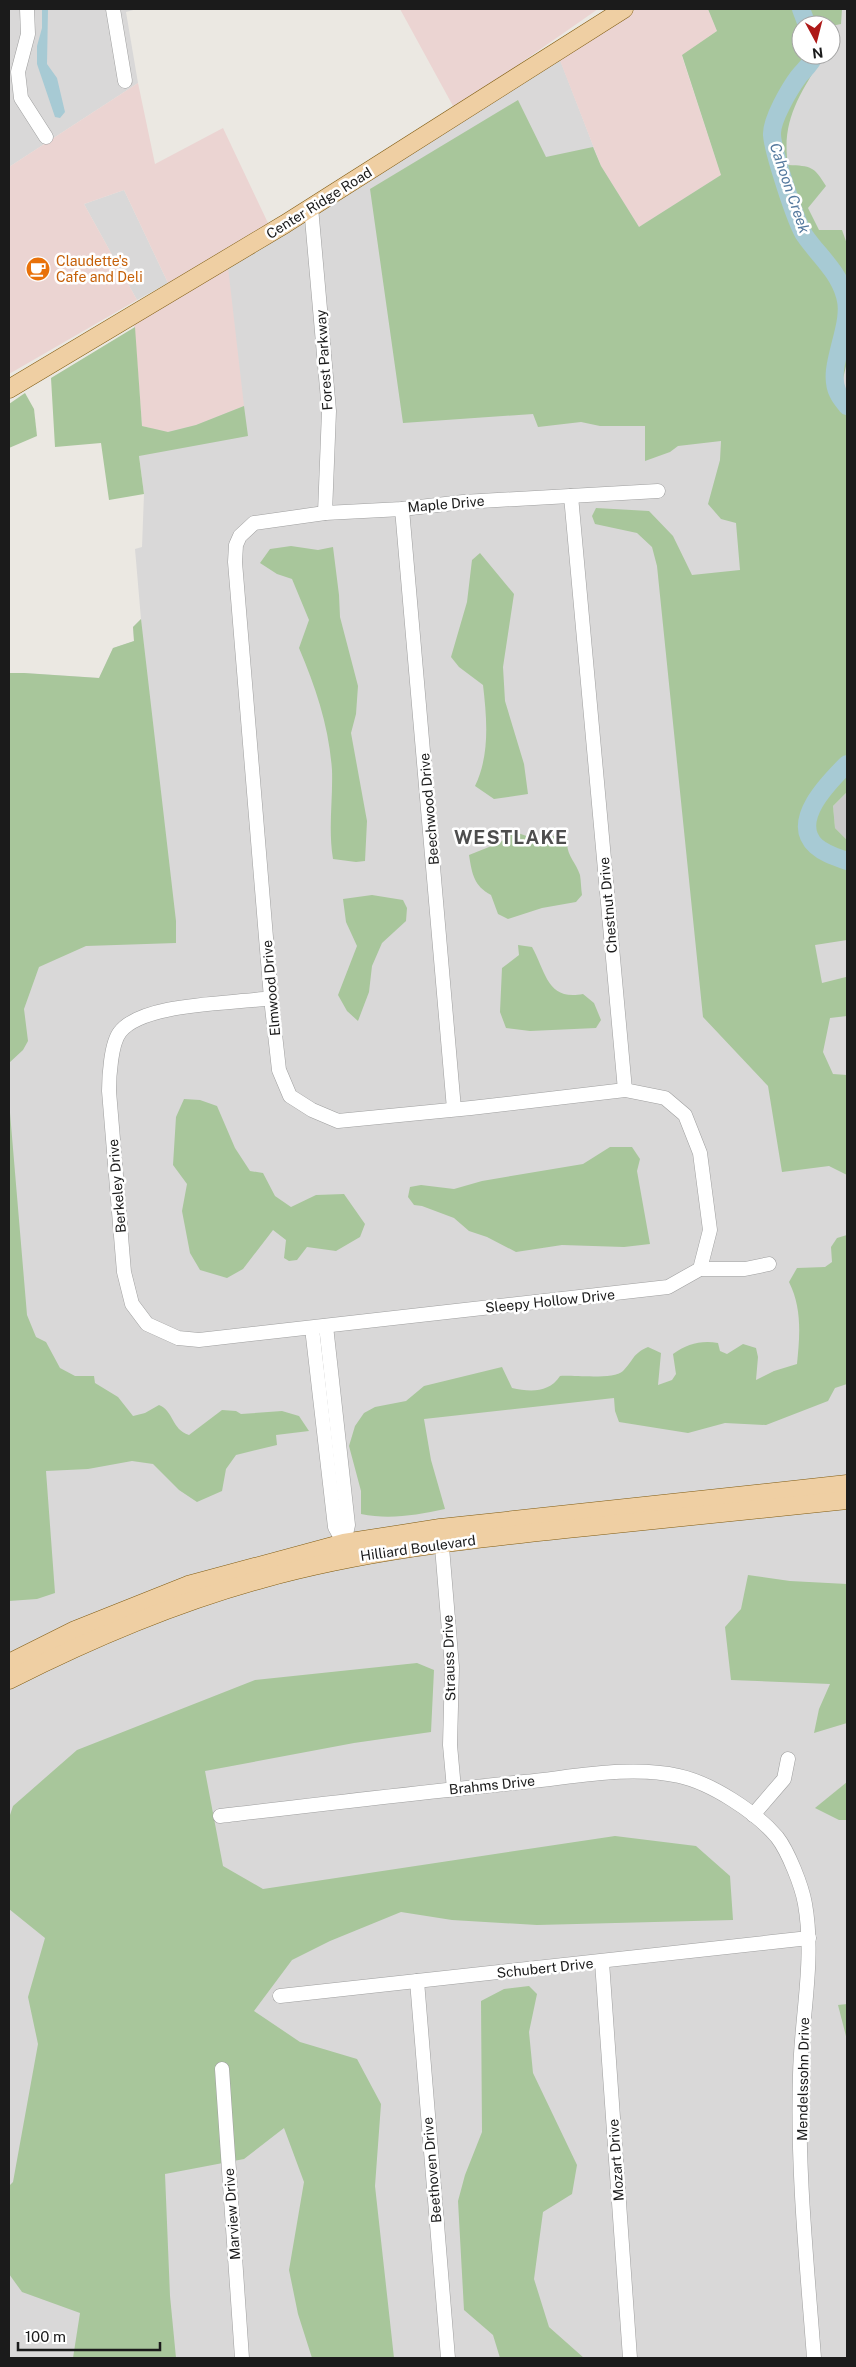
<svg xmlns="http://www.w3.org/2000/svg" width="856" height="2367" font-family="'Public Sans',sans-serif">
	<style>
		.residential { fill: #d9d8d8; fill-rule: evenodd }
		.commercial { fill: #ebd4d2 }
		.religious { fill: #c9c9c9 }
		.forest { fill: #a8c69b }
		.water { fill: #a7cad4 }
		.lines { fill: none; stroke-linecap: round; stroke-linejoin: round }
		.river { stroke: #a7cad4; stroke-width: 18 }
		.minor-casing { stroke: #9f9f9f; stroke-width: 15 }
		.major-casing { stroke: #805c12; stroke-width: 19 }
		.minor { stroke: #fff; stroke-width: 14 }
		.major { stroke: #efcfa3; stroke-width: 18 }
		.labels { text-anchor: middle; dominant-baseline: central; stroke-width: 5; stroke-linejoin: round; paint-order: stroke }
		.street-label { font-size: 14px; fill: #1b1b1b; stroke: #fff }
		.food-label { font-size: 14px; fill: #c56008; stroke: #fff; text-anchor: start }
		.water-label { font-size: 15px; font-style: italic; fill: #54799e; stroke: #fff }
		.district-label { font-size: 19px; font-weight: bold; letter-spacing: 1px; fill: #4e4e4e; stroke: #fff }
	</style>
	<rect width="100%" height="100%" fill="#ebe8e2"/>
	<!-- residential -->
	<g class="residential">
		<path d="M9,9H137L126,12L138,83L9,167Z"/>
		<path d="M708,9H847V792L833,806L847,840V1484L440,1528L9,1663V673H24L99,678L113,648L134,641L133,627L141,619L135,549L142,547L144,494L139,456L227,260L557,52L601,166L721,175L682,55L717,31ZM801,25H831V55H801Z"/>
		<path d="M124,190L168,283L137,300L84,204Z"/>
		<path d="M847,1500V2358H9V1680L94,1639L346,1559Z"/>
	</g>
	<!-- commercial -->
	<g class="commercial">
		<path d="M400,9H598L512,69L453,106Z"/>
		<path d="M636,9H708L717,31L682,56L721,175L639,227L601,166L559,58Z"/>
		<path d="M138,83L155,164L223,128L268,223L168,283L124,190L84,204L137,300L9,374V167Z"/>
		<path d="M228,267L244,406L196,425L167,432L142,426L134,322Z"/>
	</g>
	<!-- religious -->
	<path class="religious" d="M847,792V840L835,828L833,806Z"/>
	<!-- forest -->
	<g class="forest">
		<path d="M708,9H842L841,24L831,26L801,25V55H821L822,58C800,94 781,121 788,165C811,166 814,166 826,186L808,208L819,230H842L847,244V362L842,383L847,392V792L833,806L835,828L847,840V940L815,945L822,983L846,977L847,979V1016L830,1018L823,1052L833,1074L847,1075V1175L829,1166L782,1172L768,1086L703,1017L657,566L652,547L637,533L595,524L592,516L596,508L649,511L673,536L692,575L740,570L736,523L721,519L708,504L720,460L721,441L678,446L670,452L645,461V426H600L581,422L538,427L533,414L403,423L370,189L518,100L546,157L593,147L601,166L639,227L721,175L682,55L717,31Z"/>
		<path d="M135,327L142,426L168,432L196,425L244,406L248,436L139,456L144,494L109,500L101,443L55,447L51,378Z"/>
		<path d="M25,393L34,409L37,436L9,448V404Z"/>
		<path d="M291,546L318,550L333,547L339,595L340,617L358,686L356,714L351,733L367,821L365,861L356,862L333,859C328,828 333,801 332,770C329,727 316,688 299,648L309,620L292,579L277,574L260,563L270,549Z"/>
		<path d="M480,553L514,594L503,667L505,701L524,764L528,794L494,799L475,786C490,755 487,719 483,685L459,667L451,657L467,602L472,560Z"/>
		<path d="M141,619L176,921V943L86,946L39,967L24,1009L28,1041L23,1050L9,1063V673H24L99,678L113,648L134,641L133,627Z"/>
		<path d="M515,832L538,840L565,833L568,838C564,853 576,862 580,875C581,881 581,889 582,895L576,902L542,908L508,919L498,914L491,895C474,886 472,874 469,855L499,843Z"/>
		<path d="M372,895L403,900L407,908L406,921L382,943L372,966L369,992L358,1021L347,1011L338,995L357,946L346,922L343,899Z"/>
		<path d="M518,945L532,947C546,972 547,1001 583,994L594,1003L601,1020L596,1028L530,1031L506,1028L500,1012L502,968L519,955Z"/>
		<path d="M184,1099L200,1100L217,1106L235,1148L250,1171L263,1173L275,1196L291,1207L316,1195L344,1194L365,1224L360,1237L336,1251L307,1247L297,1260L289,1261L284,1258L286,1240L273,1230L243,1269L227,1278L200,1270L190,1253L182,1211L187,1184L173,1165L176,1117Z"/>
		<path d="M9,1101L27,1315L36,1337L46,1342L60,1368L75,1376H94L95,1383L118,1397L133,1416L145,1413L159,1405C174,1411 171,1429 189,1435L222,1410L236,1411L241,1414L282,1411L299,1416L309,1431L276,1435L277,1445L236,1455L226,1469L222,1491L197,1502L179,1490L153,1464L132,1461L88,1469L46,1471L55,1593L37,1599L9,1601Z"/>
		<path d="M610,1147H632L640,1159L637,1171L650,1244L624,1247L562,1245L516,1252L487,1237L469,1231L454,1218L422,1206L414,1205L408,1197L410,1187L421,1185L454,1189L482,1181L583,1164Z"/>
		<path d="M847,1235V1384L835,1388L828,1401L766,1425L725,1423L688,1433L619,1422L615,1411L614,1398L424,1419L431,1460L445,1509C416,1515 390,1520 361,1514V1491L349,1446L355,1426L364,1413L375,1407L406,1401L424,1386L502,1367L512,1388C530,1392 549,1393 560,1376C574,1375 614,1380 623,1371C634,1360 632,1354 648,1347L661,1353L658,1385L672,1380L676,1374L673,1354C687,1344 701,1340 718,1343L720,1351L727,1354L743,1344L756,1348L758,1357L756,1380L774,1371L797,1364C800,1335 802,1308 789,1282L797,1268L825,1267L832,1262L831,1247L837,1238Z"/>
		<path d="M748,1575L790,1581L847,1584V1723L814,1733L819,1709L830,1684L731,1680L725,1627L741,1609Z"/>
		<path d="M417,1663L434,1670L431,1732L354,1743L205,1771L223,1866L263,1889L615,1836L696,1846L730,1876L733,1920L537,1925L452,1920L401,1912L330,1941L292,1960L254,2011L300,2042L357,2059L381,2104L375,2186L394,2358H312L298,2314L289,2270L304,2182L284,2128L244,2159L165,2174L170,2296L176,2358H73L80,2313L22,2292L9,2274V2186L13,2182L38,2044L28,1997L45,1938L9,1909V1818L13,1806L77,1750L255,1680Z"/>
		<path d="M847,1782V1820H839L815,1808Z"/>
		<path d="M529,1986L537,1994L529,2032L533,2073L577,2165L572,2194L543,2212L534,2279L549,2327L584,2358H500L493,2335L464,2310L458,2201L465,2175L482,2132L481,2001L504,1989Z"/>
		<path d="M847,2004V2040L838,2005Z"/>
	</g>
	<!-- water -->
	<path class="water" d="M42,9H48L47,64L57,78L65,112L60,118L55,117L37,64V46L42,28Z"/>
	<g class="lines">
		<!-- river -->
		<g class="river">
			<path d="M801,9L807,25"/>
			<path d="M815,55C811,64 805,69 799,76C790,88 771,120 772,135C773,151 796,223 805,236C819,256 838,271 845,296C854,326 825,367 838,393C840,398 844,402 847,406"/>
			<path d="M847,764C830,781 789,821 816,846C825,854 836,857 847,861"/>
		</g>
		<defs>
			<g id="minor">
				<path d="M27,9L28,34L18,72L21,98L46,137"/>
				<path d="M113,9L125,81"/>
				<path d="M311,207L329,411L325,513"/>
				<path d="M658,491L463,502L402,509L325,513L254,523L240,536L236,545L235,562L271,998L279,1070L290,1096L312,1110L338,1121L471,1108L625,1090L665,1098L685,1115L700,1153L710,1230L700,1269"/>
				<path d="M571,496L625,1090"/>
				<path d="M402,509L454,1109"/>
				<path d="M271,998C235,1004 143,1002 120,1032C111,1043 109,1077 109,1091L124,1272L132,1304L147,1324L178,1338L199,1340L668,1287L700,1269H745L769,1264"/>
				<path d="M326,1326L348,1525L344,1543"/>
				<path d="M312,1328L335,1527L344,1543L345,1551"/>
				<path d="M441,1535L452,1667L450,1745L454,1789"/>
				<path d="M753,1815L784,1779L788,1759"/>
				<path d="M220,1816C322,1804 423,1792 524,1782C575,1777 629,1765 679,1776C711,1783 756,1812 777,1837C788,1851 802,1886 805,1904C815,1960 801,2019 800,2075C797,2170 807,2264 814,2358"/>
				<path d="M602,1962L630,2358"/>
				<path d="M417,1981L448,2358"/>
				<path d="M280,1996L809,1938"/>
				<path d="M222,2069L242,2358"/>
			</g>
			<g id="major">
				<path d="M9,389L285,224L624,9"/>
				<path d="M9,1663L75,1630L188,1585L344,1543L440,1528L847,1484"/>
				<path d="M9,1680C90,1639 174,1603 262,1579C362,1551 464,1540 566,1529C660,1520 754,1510 847,1500"/>
			</g>
		</defs>
		<!-- minor casing -->
		<use href="#minor" class="minor-casing"/>
		<!-- major casing -->
		<use href="#major" class="major-casing"/>
		<!-- minor -->
		<use href="#minor" class="minor"/>
		<!-- major -->
		<use href="#major" class="major"/>
	</g>
	<!-- icons -->
	<defs>
		<symbol id="cafe-disc" viewBox="-11 -11 22 22"><circle r="9.5" fill="#e8710a" stroke="#fff"/><path d="M-5.5-4.5H6V0H3Q3 3.5 0 3.5H-2.5Q-5.5 3.5-5.5 0ZM3-3.2v2h1.7v-2ZM-6 4.5H4V6H-6Z" fill="#fff"/></symbol>
	</defs>
	<g fill-rule="evenodd">
		<use href="#cafe-disc" x="24" y="255" width="28" height="28"/>
	</g>
	<g class="labels">
		<!-- street labels -->
		<g class="street-label">
			<text transform="translate(319 203) rotate(-32)">Center Ridge Road</text>
			<text transform="translate(324 360) rotate(-94)">Forest Parkway</text>
			<text transform="translate(446 504) rotate(-5)">Maple Drive</text>
			<text transform="translate(429 809) rotate(-95)">Beechwood Drive</text>
			<text transform="translate(608 905) rotate(-95)">Chestnut Drive</text>
			<text transform="translate(271 988) rotate(-95)">Elmwood Drive</text>
			<text transform="translate(117 1186) rotate(-95)">Berkeley Drive</text>
			<text transform="translate(550 1301) rotate(-6)">Sleepy Hollow Drive</text>
			<text transform="translate(418 1548) rotate(-8)">Hilliard Boulevard</text>
			<text transform="translate(449 1658) rotate(-92)">Strauss Drive</text>
			<text transform="translate(492 1785) rotate(-6)">Brahms Drive</text>
			<text transform="translate(545 1968) rotate(-6)">Schubert Drive</text>
			<text transform="translate(803 2079) rotate(-89)">Mendelssohn Drive</text>
			<text transform="translate(616 2160) rotate(-94)">Mozart Drive</text>
			<text transform="translate(432 2170) rotate(-95)">Beethoven Drive</text>
			<text transform="translate(232 2214) rotate(-94)">Marview Drive</text>
		</g>
		<!-- food labels -->
		<g class="food-label">
			<text x="56" y="261">Claudette's<tspan x="56" dy="16">Cafe and Deli</tspan></text>
		</g>
		<!-- water labels -->
		<g class="water-label">
			<text transform="translate(790 188) rotate(71)">Cahoon Creek</text>
		</g>
		<!-- district labels -->
		<g class="district-label">
			<text x="511" y="837">WESTLAKE</text>
		</g>
	</g>
	<!-- border -->
	<rect width="856" height="2367" fill="none" stroke="#1b1b1b" stroke-width="20"/>
	<!-- north arrow -->
	<g transform="translate(816 40) rotate(173)"><circle r="24" fill="#ffffff" stroke="#a4a4a4"/>
	<path d="M0-4L9 19L0 12L-9 19Z" fill="#ae1918"/>
	<text y="-8" font-size="14" font-weight="bold" text-anchor="middle" fill="#1b1b1b">N</text>
	</g>
	<!-- scale -->
	<path d="M18 2342v8h142v-8" fill="none" stroke="#1b1b1b" stroke-width="2.5"/>
	<text x="25" y="2342" font-size="15" fill="#1b1b1b" stroke="#ffffff" stroke-width="4" paint-order="stroke">100 m</text>
</svg>
